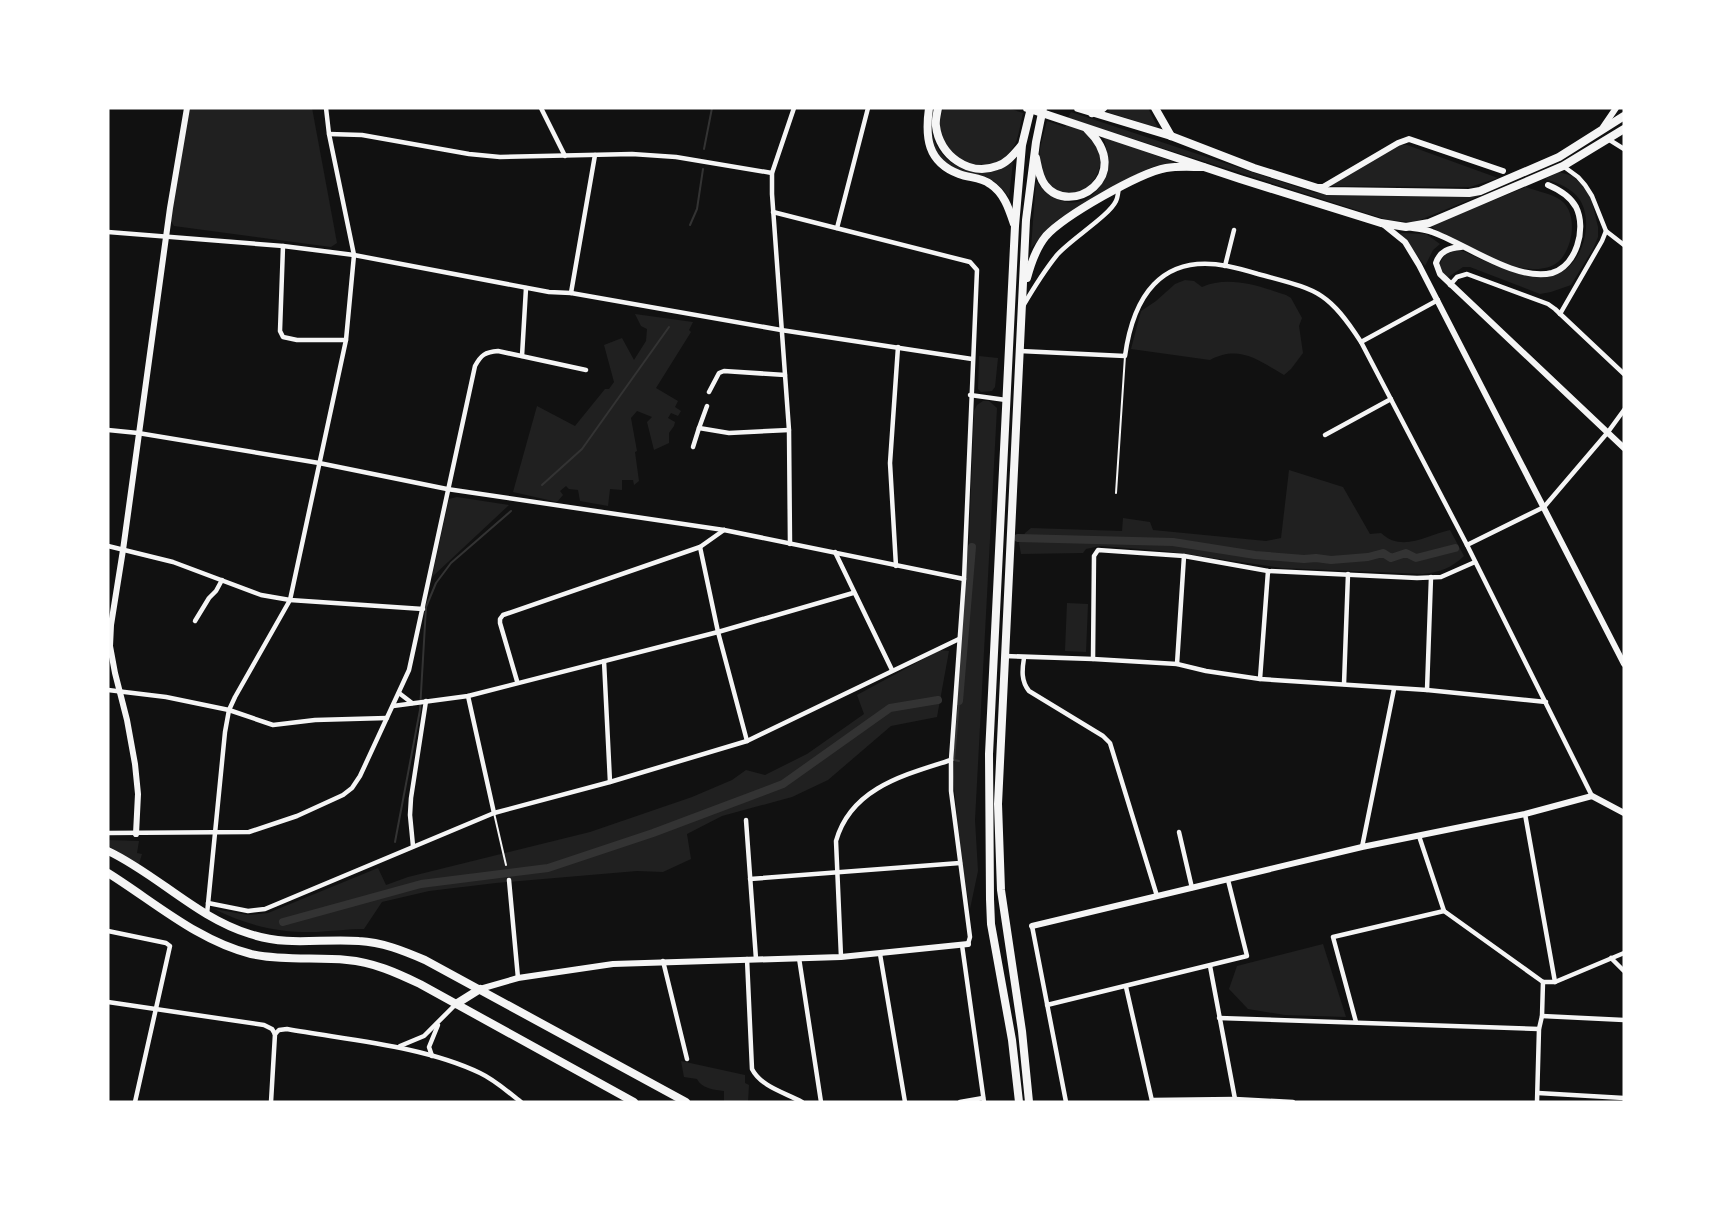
<svg xmlns="http://www.w3.org/2000/svg" width="1732" height="1210" font-family="Poppins,sans-serif">
	<style>
		.green { fill: #202020 }
		.lines { fill: none; stroke-linecap: round; stroke-linejoin: round }
		.stream { stroke: #333; stroke-width: 2 }
		.canal { stroke: #333; stroke-width: 8 }
		.service { stroke: #f5f5f5; stroke-width: 2 }
		.minor { stroke: #f5f5f5; stroke-width: 4.5 }
		.tertiary { stroke: #f5f5f5; stroke-width: 6 }
		.primary { stroke: #f5f5f5; stroke-width: 8 }
		.trunk { stroke: #f5f5f5; stroke-width: 8 }
	</style>
	<rect width="100%" height="100%" fill="#111"/>
	<!-- green -->
	<g class="green">
		<path d="M185,108H312L337,243L331,247L174,226L169,218Z"/>
		<path d="M931,108H934C933,117 931,127 933,136C937,158 962,173 983,173C994,173 1004,167 1013,162L1009,197C1002,188 994,179 983,176C977,174 970,175 964,173C947,168 933,154 930,137C929,128 931,117 931,108Z"/>
		<path d="M943,108H1008L1023,113C1020,124 1019,140 1012,149C994,177 951,165 941,136C937,127 941,117 943,108Z"/>
		<path d="M1111,108H1148L1158,128L1107,112Z"/>
		<path d="M1071,112L1315,193L1464,197L1484,194L1420,220L1412,222L1388,220L1068,118Z"/>
		<path d="M1047,121L1065,127L1066,125C1075,128 1084,130 1091,137C1119,163 1080,215 1051,186C1043,179 1038,168 1039,157C1040,145 1044,133 1047,121Z"/>
		<path d="M1103,136L1176,163L1155,166L1135,175L1096,197L1057,220L1031,248L1036,181C1073,229 1122,189 1103,136Z"/>
		<path d="M1400,145H1407L1498,178L1470,187L1329,186Z"/>
		<path d="M1559,172L1573,176L1582,185L1591,198L1598,227V237L1593,249L1571,285L1551,292L1540,294L1470,267H1463L1447,278C1442,274 1438,271 1440,264C1443,256 1448,250 1456,250C1463,250 1471,255 1478,258C1499,267 1533,284 1557,274C1583,264 1594,223 1580,200C1572,188 1558,183 1545,179Z"/>
		<path d="M1526,187C1538,192 1556,194 1564,203C1578,218 1572,250 1558,262C1552,267 1543,269 1536,269C1507,271 1455,242 1430,226Z"/>
		<path d="M1400,233L1426,234L1440,244L1433,250L1425,266Z"/>
		<path d="M1185,280L1194,281L1202,287C1229,275 1259,286 1286,295L1291,298L1302,318L1299,326L1303,353L1291,369L1284,375C1259,361 1240,344 1210,360L1131,349L1141,311L1156,301L1175,284Z"/>
		<path d="M635,314L693,322L689,330L691,332L656,388L678,401L675,407L681,411L678,416L671,413L668,418L675,422L674,426L669,433V443L654,450L647,422L652,417L637,411L631,418L637,451L635,452L639,481L634,485L633,480H622V490L610,489L608,506L580,501L578,490L569,489L566,486L560,491L563,495L557,502L513,492L537,406L575,426L605,389H609L614,382L604,345L622,338L634,360L646,341L647,329L641,326Z"/>
		<path d="M979,356L998,358L995,387L992,391L981,392L978,389Z"/>
		<path d="M983,401H989L997,408L975,820L978,871L970,909L962,863L953,777L967,591L974,411L977,405Z"/>
		<path d="M1289,470L1343,487L1370,534L1381,533C1402,553 1427,535 1450,530L1464,556C1451,568 1441,572 1423,574L1282,568L1165,551L1100,546L1086,549L1083,553L1021,554L1019,543L1025,533L1031,528L1122,531L1123,518L1150,522L1153,530L1266,541L1281,538Z"/>
		<path d="M457,497L509,505L432,577L449,499Z"/>
		<path d="M1067,603L1088,604L1086,652L1065,651Z"/>
		<path d="M940,650L949,651L937,717L891,726L828,780L792,797L722,816L687,834L691,859L663,872L637,871L496,883L429,891L382,902L364,929C348,929 333,931 317,932C278,933 249,926 214,909L248,915L268,913L378,868L386,885L408,877L590,832L692,797L732,780L746,770L765,775L807,754L864,714L857,695Z"/>
		<path d="M108,840L139,841L137,853L142,854L139,864L108,846Z"/>
		<path d="M1323,944L1346,1017L1285,1015L1248,1009L1229,989L1237,966Z"/>
		<path d="M681,1061L745,1075V1083L749,1085L748,1102H724V1091C714,1090 701,1088 697,1079L684,1077Z"/>
	</g>
	<g class="lines">
		<!-- stream -->
		<g class="stream">
			<path d="M704,149L712,108"/>
			<path d="M690,225L697,209L703,169"/>
			<path d="M542,485L582,449L669,327"/>
			<path d="M959,761L954,760L959,701"/>
			<path d="M395,842L420,710L426,607L436,583L451,563L511,511"/>
		</g>
		<!-- canal -->
		<g class="canal">
			<path d="M1018,538L1173,542L1255,555L1304,559L1316,558L1331,560L1368,557L1383,553L1391,558L1406,553L1416,558L1455,548"/>
			<path d="M957,701H959L972,547"/>
			<path d="M283,922L421,884L548,868L653,833L783,784L890,708L938,700"/>
		</g>
		<!-- service -->
		<g class="service">
			<path d="M1116,493L1125,356"/>
			<path d="M494,813L506,865"/>
		</g>
		<!-- minor -->
		<g class="minor">
			<path d="M541,108L565,156"/>
			<path d="M329,134L362,135L469,154L500,157L632,154L676,157L772,173"/>
			<path d="M1608,139L1624,149"/>
			<path d="M1563,166L1578,177L1585,185L1592,196L1606,231L1624,245"/>
			<path d="M773,212L970,262L977,270L964,579L951,760V791L970,937L968,944"/>
			<path d="M837,228L868,108"/>
			<path d="M108,232L283,246L354,255L549,292L571,293L781,330L972,359"/>
			<path d="M283,246L280,331L283,337L297,340H346"/>
			<path d="M1225,266L1234,230"/>
			<path d="M1450,285L1457,277L1467,274L1548,304L1555,309L1624,374"/>
			<path d="M571,293L595,155"/>
			<path d="M1023,306C1033,289 1044,271 1057,255C1071,239 1109,216 1116,201C1118,197 1118,192 1119,187"/>
			<path d="M1560,314L1602,241L1606,231"/>
			<path d="M1361,342L1438,300"/>
			<path d="M1020,351L1125,356C1133,298 1160,253 1227,266C1237,268 1248,271 1258,274C1316,290 1327,289 1361,342L1467,545L1592,796"/>
			<path d="M522,356L526,288"/>
			<path d="M709,392L719,373L724,371L785,375"/>
			<path d="M970,395L1006,400"/>
			<path d="M707,406L699,428L729,433L789,430"/>
			<path d="M108,430L138,433L319,463L447,489L724,530L964,579"/>
			<path d="M1325,435L1391,399"/>
			<path d="M693,447L699,428"/>
			<path d="M790,544L789,430L772,194V173L794,108"/>
			<path d="M1467,545L1544,507L1608,432L1624,410"/>
			<path d="M108,546L173,562L261,595L290,600L423,609"/>
			<path d="M700,547L718,632L747,741"/>
			<path d="M835,552L892,670"/>
			<path d="M896,566L890,463L898,347"/>
			<path d="M195,621L209,598L216,591L222,580"/>
			<path d="M1005,656L1093,659L1177,664L1206,671L1260,679L1427,690L1546,702"/>
			<path d="M1024,658C1022,670 1021,681 1029,691L1103,736L1110,743L1157,896"/>
			<path d="M1093,659L1094,556L1098,550L1184,556L1268,571L1417,578L1441,577L1475,562"/>
			<path d="M604,661L610,782"/>
			<path d="M1177,664L1184,556"/>
			<path d="M1260,679L1268,571"/>
			<path d="M517,681L500,623V619L503,615L700,547L724,530"/>
			<path d="M1344,684L1348,574"/>
			<path d="M108,690L166,697L229,710L273,725L315,720L387,718"/>
			<path d="M1427,690L1431,577"/>
			<path d="M399,693L412,703"/>
			<path d="M468,696L494,813"/>
			<path d="M393,706L468,696L718,632L853,593"/>
			<path d="M1525,814L1555,982"/>
			<path d="M746,820L756,959"/>
			<path d="M1179,832L1192,888"/>
			<path d="M108,833L249,832L297,816L343,795L352,788L360,776L409,670L475,366C481,355 485,352 498,351L586,370"/>
			<path d="M1419,836L1444,911L1543,982"/>
			<path d="M413,846L410,815L411,798L426,701"/>
			<path d="M1362,847L1394,689"/>
			<path d="M750,879L960,863"/>
			<path d="M509,880L518,978"/>
			<path d="M208,903L248,911L265,909L494,813L610,782L747,741L959,639"/>
			<path d="M207,914L225,732L229,710L235,697L290,600L346,340L354,255L329,134L326,108"/>
			<path d="M1032,926L1066,1102"/>
			<path d="M108,931L166,943L170,946L135,1102"/>
			<path d="M962,945L984,1102"/>
			<path d="M880,954L905,1102"/>
			<path d="M841,957L836,841C851,788 904,775 951,760"/>
			<path d="M799,958L821,1102"/>
			<path d="M1611,958L1624,971"/>
			<path d="M747,959L752,1069C761,1087 786,1093 802,1102"/>
			<path d="M663,961L687,1059"/>
			<path d="M1210,966L1235,1099"/>
			<path d="M1543,982H1555L1624,953"/>
			<path d="M1126,987L1152,1101"/>
			<path d="M108,1002L264,1025L272,1029L275,1034"/>
			<path d="M1047,1005L1247,956L1228,880"/>
			<path d="M1542,1016L1624,1020"/>
			<path d="M1219,1018L1539,1029"/>
			<path d="M1356,1022L1333,937L1444,911"/>
			<path d="M275,1034L279,1030L287,1029C348,1040 424,1046 480,1073C495,1080 508,1092 521,1102"/>
			<path d="M400,1046L424,1036L456,1004"/>
			<path d="M432,1056L429,1047L438,1025"/>
			<path d="M1538,1093L1624,1098"/>
			<path d="M1152,1100L1235,1099L1293,1102"/>
			<path d="M271,1102L275,1034"/>
			<path d="M960,1102L983,1098"/>
			<path d="M1537,1102L1539,1029L1542,1016L1543,982"/>
		</g>
		<!-- tertiary -->
		<g class="tertiary">
			<path d="M1603,127L1616,108"/>
			<path d="M1318,187H1323L1398,143L1409,139L1503,171"/>
			<path d="M1384,225L1405,242L1419,265L1624,664"/>
			<path d="M1409,227C1416,229 1425,229 1432,232C1464,243 1516,282 1552,273C1576,266 1587,229 1576,207C1570,196 1560,190 1548,185"/>
			<path d="M1461,247C1449,248 1440,251 1436,263L1440,274L1624,448"/>
			<path d="M136,834L138,794L135,764L127,720L115,673L110,646L111,625L123,550L170,208L187,108"/>
			<path d="M1032,926L1362,847L1525,814L1592,796L1624,813"/>
			<path d="M480,989L518,978L613,964L841,957L968,944"/>
		</g>
		<!-- primary -->
		<g class="primary">
			<path d="M1027,108L1240,179L1381,223L1406,227L1429,223L1563,166L1624,129"/>
			<path d="M1078,108L1171,136L1254,168L1327,191L1469,193L1480,191L1559,157L1624,116"/>
			<path d="M108,851C157,874 197,918 250,934C290,947 320,938 359,941C382,942 404,951 425,960L686,1102"/>
			<path d="M108,873C153,901 198,941 251,954C283,961 315,957 347,960C373,962 397,973 420,984L634,1102"/>
			<path d="M456,1004L480,989"/>
		</g>
		<!-- trunk -->
		<g class="trunk">
			<path d="M929,108C925,137 927,162 959,174C969,178 981,177 990,184C1004,193 1009,209 1014,224"/>
			<path d="M938,108C937,114 935,121 936,126C939,155 969,177 997,166C1007,163 1014,154 1021,146"/>
			<path d="M1155,108L1171,136"/>
			<path d="M1092,113L1103,108"/>
			<path d="M1036,158C1038,168 1039,177 1045,185C1070,218 1136,176 1087,129"/>
			<path d="M1027,278C1031,263 1036,248 1046,236C1064,216 1139,173 1166,168C1178,166 1191,167 1203,167"/>
			<path d="M1019,1102L1012,1040L991,924L990,899L989,754L1015,226L1022,145L1031,108"/>
			<path d="M1029,1102L1022,1031L1001,890L998,804L1026,220L1036,142L1043,108"/>
		</g>
	</g>
	<!-- border -->
	<rect width="1732" height="1210" fill="none" stroke="#ffffff" stroke-width="219"/>
</svg>
